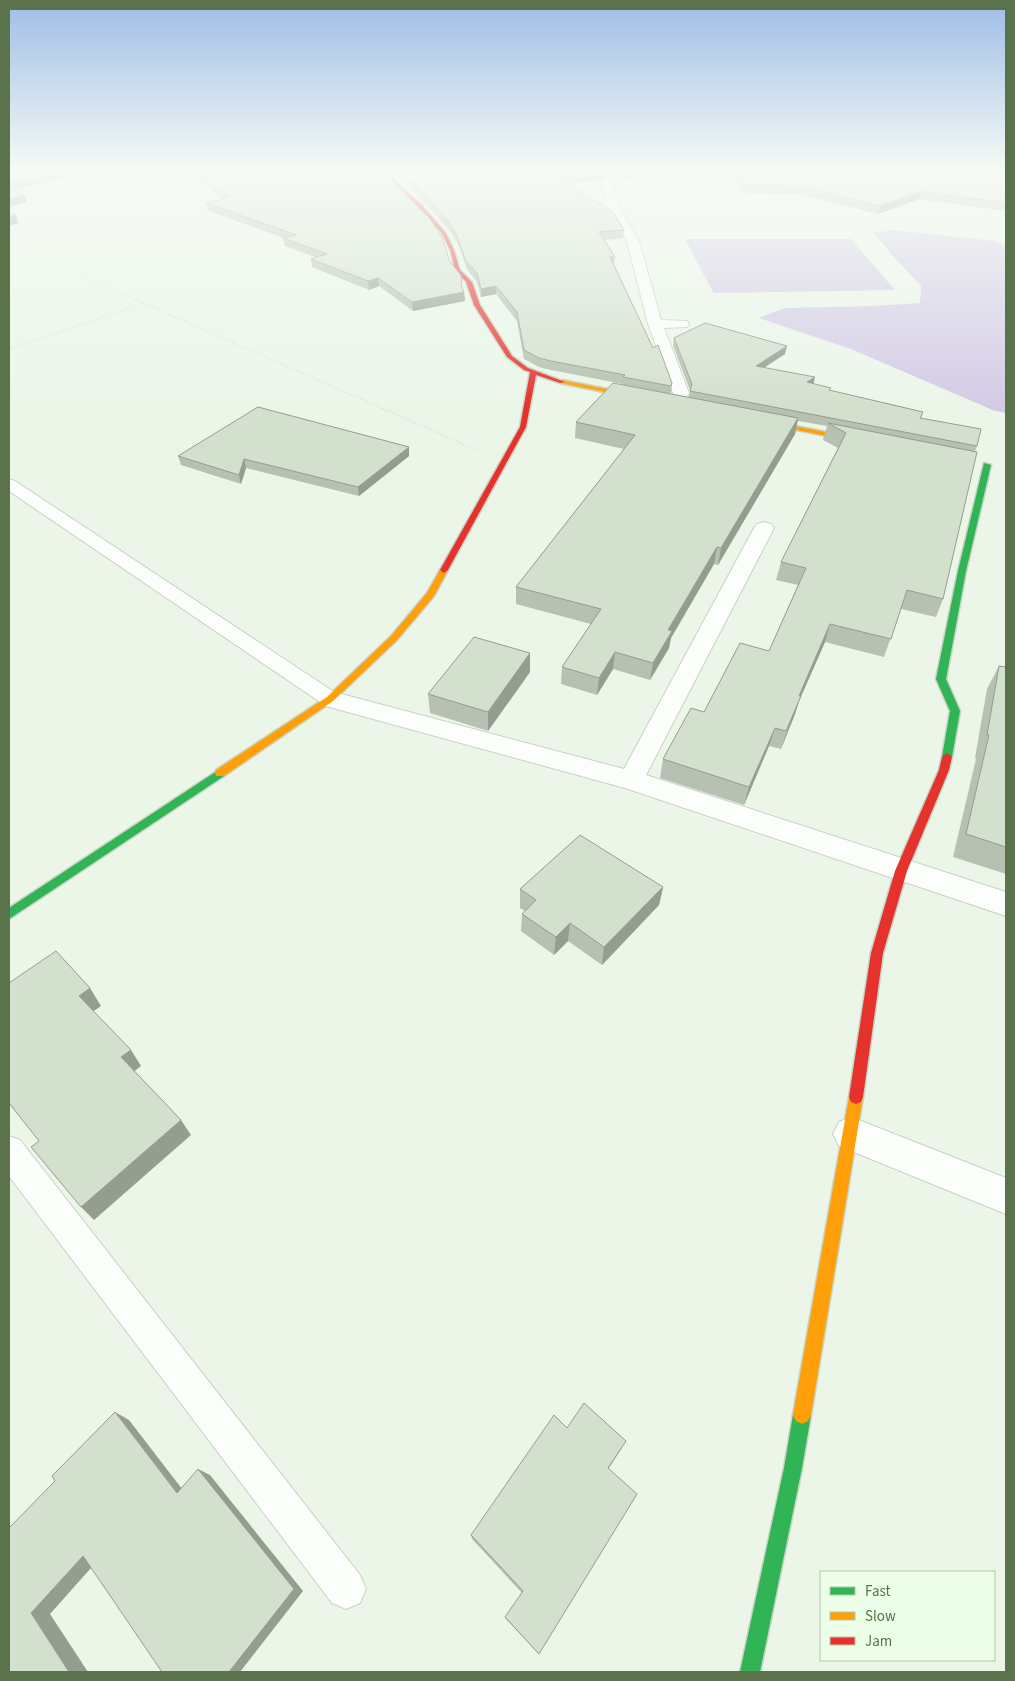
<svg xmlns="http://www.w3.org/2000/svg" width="1015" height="1681" font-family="'Source Sans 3',sans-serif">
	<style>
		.water { fill: #d3cbe6 }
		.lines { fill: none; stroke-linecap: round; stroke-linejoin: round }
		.lane-casing { stroke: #c7d3c1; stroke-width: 2 }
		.street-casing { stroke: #c7d3c1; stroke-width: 2 }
		.fast-casing { stroke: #c7d4c2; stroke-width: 3 }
		.slow-casing { stroke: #c7d4c2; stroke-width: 3 }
		.jam-casing { stroke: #c7d4c2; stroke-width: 3 }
		.path-far2 { stroke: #ccd5c7; stroke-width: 1; stroke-dasharray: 0.5 2; stroke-linecap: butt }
		.path-far1 { stroke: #ccd5c7; stroke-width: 2; stroke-dasharray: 0.5 2; stroke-linecap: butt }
		.path { stroke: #ccd5c7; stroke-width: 2.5; stroke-dasharray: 0.5 2.5; stroke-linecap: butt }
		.lane { fill: #fcfefc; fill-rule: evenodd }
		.street { fill: #fcfefc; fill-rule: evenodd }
		.fast { fill: #30b455; fill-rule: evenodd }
		.slow { fill: #ff9f0a; fill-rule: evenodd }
		.jam { fill: #e5322d; fill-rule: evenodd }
		.wall { fill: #b6c1b1 }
		.shaded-wall { fill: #949d90 }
		.building { fill: #d4e0ce; stroke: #949d90 }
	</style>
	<rect width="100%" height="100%" fill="#ebf6e9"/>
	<!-- water -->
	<g class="water">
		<path d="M893,230L994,241L1006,246V413L995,411L851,349L759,318L785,308L873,306L920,303L921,286L892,255L874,233Z"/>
		<path d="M685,239H851L895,290L714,293L715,296Z"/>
	</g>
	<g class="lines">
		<defs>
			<g id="lane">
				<path d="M9,479L15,481L337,694L340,699L337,704L330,706L323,704L9,491Z"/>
				<path d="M9,1136L20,1140L360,1575L366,1589L360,1603L346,1609L332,1603L9,1176Z"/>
			</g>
			<g id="street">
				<path d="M612,171H623L614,182L613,190L620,209L639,241L661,320L687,321L689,324L687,327L664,328L689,393L683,407H671L669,404L673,393L648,324L627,241L608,209L603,190L604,182Z"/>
				<path d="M764,522L771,524L774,528L646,775L1006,892V916L625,788L322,705L318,699L322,693L330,691L624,769L754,528L757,524Z"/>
				<path d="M851,1117L1006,1178V1214L839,1146L833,1134L839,1122Z"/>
			</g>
			<g id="fast">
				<path d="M984,463L991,465L966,571L946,679L960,711L952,757L947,761L942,757L950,711L936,679L958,571Z"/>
				<path d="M220,769L224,770L225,773L224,776L9,919V908Z"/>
				<path d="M802,1406L808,1409L811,1415L802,1468L760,1672H740L784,1468L793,1415L796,1409Z"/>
			</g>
			<g id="slow">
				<path d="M562,380L643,396L646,398L643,400L560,383V381Z"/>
				<path d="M759,419L861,439L865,441L861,443L757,422V420Z"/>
				<path d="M444,567L448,570L434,596L397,640L333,701L224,776H216L215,773L216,770L327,697L391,636L427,593L440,570Z"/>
				<path d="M856,1090L861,1092L863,1097L811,1415L808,1421L802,1424L796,1421L793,1415L849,1097L851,1092Z"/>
			</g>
			<g id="jam">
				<path d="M380,171H385L421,204L446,233L454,250L460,270L472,282L480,305L512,356L528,368L565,382L560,383L536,375L526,427L448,570L444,573L440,570L520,427L530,372L524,370L507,357L474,305L466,282L455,270L450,250L442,234L417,206Z"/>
				<path d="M947,753L952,757L949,770L907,871L883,953L863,1097L861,1102L856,1104L851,1102L849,1097L871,953L895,871L939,770L942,757Z"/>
			</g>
		</defs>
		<!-- lane casing -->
		<use href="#lane" class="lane-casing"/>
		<!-- street casing -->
		<use href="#street" class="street-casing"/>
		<!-- fast casing -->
		<use href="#fast" class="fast-casing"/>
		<!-- slow casing -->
		<use href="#slow" class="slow-casing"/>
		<!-- jam casing -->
		<use href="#jam" class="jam-casing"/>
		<!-- path-far2 -->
		<g class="path-far2">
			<path d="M113,171L215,203"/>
			<path d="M9,195L113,172"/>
			<path d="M9,244L113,290"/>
		</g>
		<!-- path-far1 -->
		<g class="path-far1">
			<path d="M143,303L461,443"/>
			<path d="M9,349L143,303L110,289"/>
		</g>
		<!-- path -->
		<path class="path" d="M458,442L476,450"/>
		<!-- lane -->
		<use href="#lane" class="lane"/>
		<!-- street -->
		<use href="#street" class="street"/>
		<!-- fast -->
		<use href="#fast" class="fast"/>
		<!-- slow -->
		<use href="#slow" class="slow"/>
		<!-- jam -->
		<use href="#jam" class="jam"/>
	</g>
	<!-- wall -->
	<g class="wall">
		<path d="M186,171H382L450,262L464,292L465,301L413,311L379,286L369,290L312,267L311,259L315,257L285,246L283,238H284L208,211L206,203L223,199Z"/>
		<path d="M392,171H610L603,180L567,184L624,230L623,238L604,240L615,257L614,265L653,348L672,383L671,394L689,397L690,390L673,346L674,338L785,354L764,368L813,384L830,391L923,412L921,418L977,446L975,451L943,599L936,617L901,609L884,657L825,642L799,701L795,714L781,749L769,746L744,805L660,778L663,759L704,712L769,651L798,585L776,580L781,562L838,448L823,440L827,426L798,421L795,434L718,565L714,564L671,638L669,648L650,680L613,669L597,695L561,684L562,667L591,624L516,604V587L624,449L575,438L576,422L623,384L551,370L539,367L524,359L517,321L496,294L481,297L477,282L467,269L458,244L449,230L424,202Z"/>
		<path d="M620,171H942L954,175H955L946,171H995L1006,175V211L919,199L878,214L800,194L743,193L734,174L701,177L697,175L674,177L669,174L619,179Z"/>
		<path d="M409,447V456L359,496L246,468L241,484L181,465L178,456Z"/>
		<path d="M530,653V672L488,731L430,713L428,694Z"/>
		<path d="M999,666L1006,667V874L953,857L976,759L975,758L987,689Z"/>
		<path d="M663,887L659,905L602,965L568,941L554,955L521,931L522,914L525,911L520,908V889Z"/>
		<path d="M567,1428L622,1448L609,1468L539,1654L505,1618L522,1593L472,1539L471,1535Z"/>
	</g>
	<!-- shaded-wall -->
	<g class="shaded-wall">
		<path d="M63,171H98L9,191V183Z"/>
		<path d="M605,171H610L603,180L557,185V177Z"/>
		<path d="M620,171H669V174L619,179Z"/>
		<path d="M675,171H697V175L674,177Z"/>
		<path d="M702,171H735L734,174L701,177Z"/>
		<path d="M921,191L919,199L878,214L880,206Z"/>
		<path d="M24,195L27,202L9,207V199Z"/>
		<path d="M16,215L18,223L9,226V217Z"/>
		<path d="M378,278L379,286L369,290L368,281Z"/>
		<path d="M496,286V294L481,297V289Z"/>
		<path d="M464,292L465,301L413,311L412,302Z"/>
		<path d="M787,346L785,354L754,374L756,366Z"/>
		<path d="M815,377L813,386L807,382Z"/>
		<path d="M798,418L795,434L718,565L721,548Z"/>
		<path d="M409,447V456L359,496L358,487Z"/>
		<path d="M244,459L246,468L241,484L239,475Z"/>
		<path d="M717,547L714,564L671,638L669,648L650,680L653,663L668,630Z"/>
		<path d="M830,624L825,642L799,701L795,714L781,749L799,696Z"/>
		<path d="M615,652L613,669L597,695L599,678Z"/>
		<path d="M530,653V672L488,731V712Z"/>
		<path d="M775,728L769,746L744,805L749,787Z"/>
		<path d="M663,887L659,905L602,965L604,947Z"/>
		<path d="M570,923L568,941L554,955L556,937Z"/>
		<path d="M90,988L101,1006L91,1013L79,996Z"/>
		<path d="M131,1050L141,1066L132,1073L121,1057Z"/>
		<path d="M181,1120L191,1135L94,1220L81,1207Z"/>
		<path d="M115,1412L129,1420L189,1498L177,1493Z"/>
		<path d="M198,1469L210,1475L303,1591L240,1672H229Z"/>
		<path d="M83,1556L99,1559L50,1614L88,1672H69L31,1613Z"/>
	</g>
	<!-- building -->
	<g class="building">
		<path d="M9,171H63L9,183Z"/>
		<path d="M194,171H382L430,219L442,238L450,262L461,275L462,288L464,292L412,302L378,278L368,281L311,259L327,254L283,238L296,235L206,203L230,197Z"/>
		<path d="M399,171H605L603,173L557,177L613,212L624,230L599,232L615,257H610L653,348L658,345L672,383L671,386L623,377L625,375L551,361L539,358L524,350L517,312L496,286L481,289L477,273L466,261L457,236L449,222L424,194Z"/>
		<path d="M737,171H942L954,175L961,171H995L1006,175V203L921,191L880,206L801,186L744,185Z"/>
		<path d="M9,189L24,195L9,199Z"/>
		<path d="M9,212L16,215L9,217Z"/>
		<path d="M705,323L787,346L756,366L815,377L807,382L831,388L829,390L923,412L920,418L981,429L977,446L690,391L692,384L674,338Z"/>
		<path d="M613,383L798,418L721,548L717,547L668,630L672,631L653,663L615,652L599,678L562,667L601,609L516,587L635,435L576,422Z"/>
		<path d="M258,407L409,447L358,487L244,459L239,475L178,456Z"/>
		<path d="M828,423L977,452L943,599L907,590L891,639L830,624L799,696H801L786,731L775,728L749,787L663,759L691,708L704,712L740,643L769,651L806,568L781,562L846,433Z"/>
		<path d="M474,637L530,653L488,712L428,694Z"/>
		<path d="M999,666L1006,667V847L966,834L989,735H987Z"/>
		<path d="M580,835L663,887L604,947L570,923L556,937L522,914L536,900L520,889Z"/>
		<path d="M56,951L90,988L79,996L131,1050L121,1057L181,1120L81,1207L31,1147L39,1141L9,1103V983Z"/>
		<path d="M584,1403L626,1441L608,1468L637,1494L539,1654L505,1617L523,1591L471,1535L554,1415L567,1428Z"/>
		<path d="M115,1412L177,1493L198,1469L294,1589L229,1672H162L83,1556L31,1613L69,1672H9V1528L55,1481L52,1476Z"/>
	</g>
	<!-- sky -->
	<linearGradient id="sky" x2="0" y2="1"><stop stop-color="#9fbde7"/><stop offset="0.42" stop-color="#f6fbf5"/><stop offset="1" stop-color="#f6fbf5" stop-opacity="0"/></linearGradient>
	<rect width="1015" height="407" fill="url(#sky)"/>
	<!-- border -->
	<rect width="1015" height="1681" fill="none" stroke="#5b734a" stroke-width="20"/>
	<!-- legend -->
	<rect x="820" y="1571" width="175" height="90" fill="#edffe9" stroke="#b3c7a9"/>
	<rect x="830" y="1587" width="25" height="8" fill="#30b455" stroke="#b3c7a9"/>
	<text x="865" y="1596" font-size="15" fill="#5b734a">Fast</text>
	<rect x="830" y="1612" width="25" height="8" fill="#ff9f0a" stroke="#b3c7a9"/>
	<text x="865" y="1621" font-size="15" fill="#5b734a">Slow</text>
	<rect x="830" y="1637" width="25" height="8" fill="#e5322d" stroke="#b3c7a9"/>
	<text x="865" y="1646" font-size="15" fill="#5b734a">Jam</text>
</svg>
